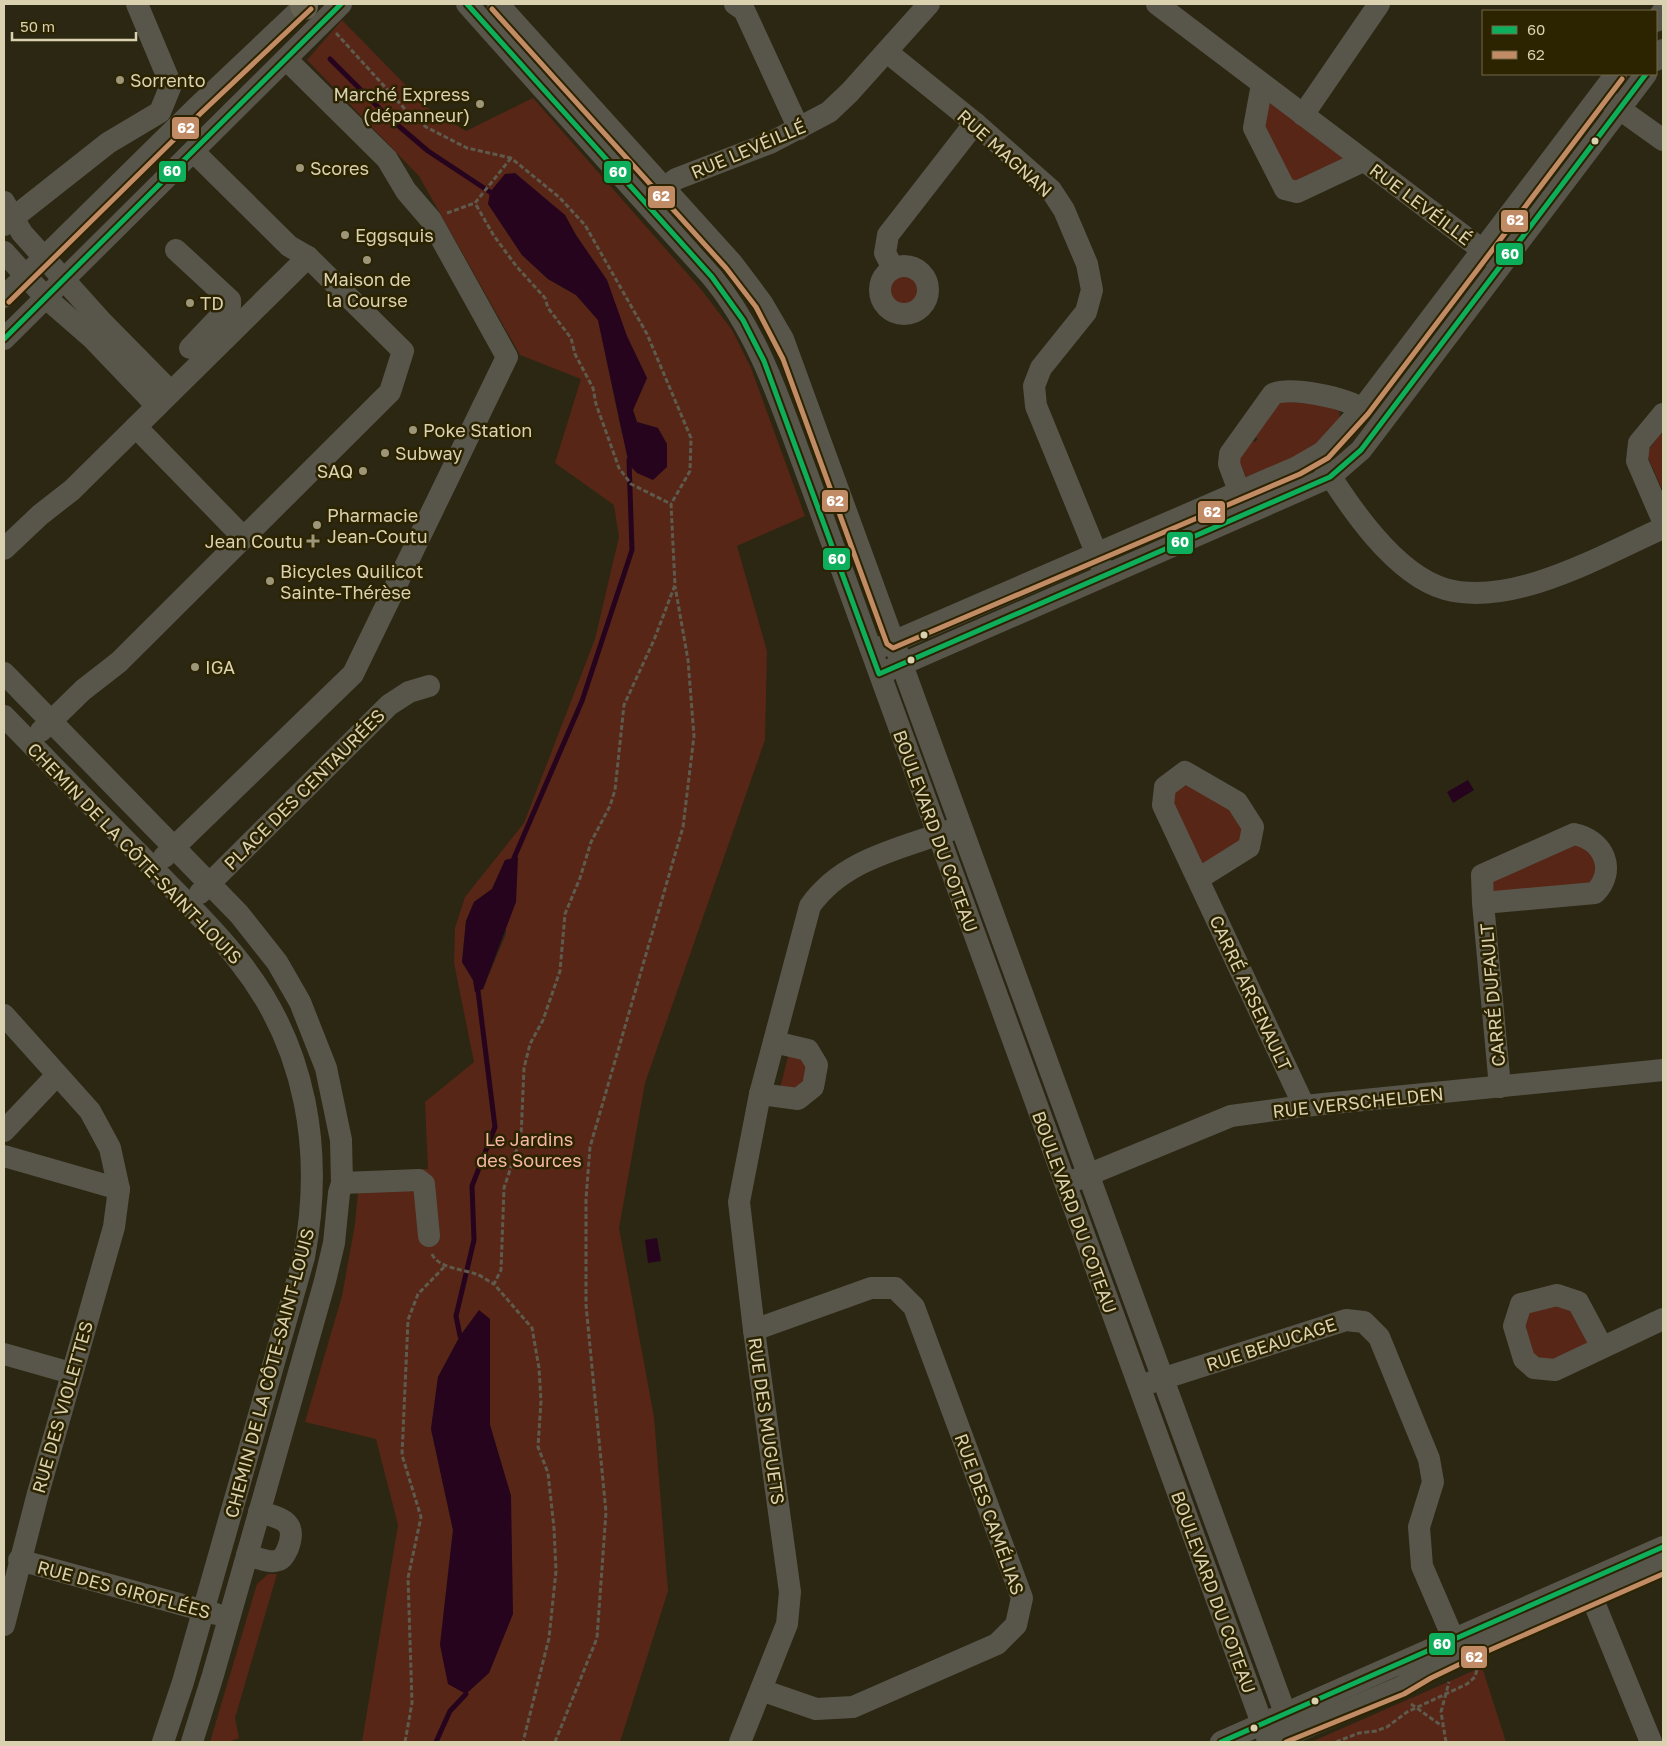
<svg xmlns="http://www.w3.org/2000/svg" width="1667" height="1746" font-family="'Golos Text',sans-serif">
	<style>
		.green { fill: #572616; fill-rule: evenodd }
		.water { fill: #26041e }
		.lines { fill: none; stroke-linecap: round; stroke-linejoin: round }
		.stream { stroke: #26041e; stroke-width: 5 }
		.path { stroke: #5e5b4d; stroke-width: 3; stroke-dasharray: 5 2.5; stroke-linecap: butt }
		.minor { stroke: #58564b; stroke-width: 22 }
		.highway { stroke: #666251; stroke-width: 28 }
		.bus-1-casing { stroke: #2c2300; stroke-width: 9 }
		.bus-2-casing { stroke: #2c2300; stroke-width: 9 }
		.bus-1 { stroke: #0daf5c; stroke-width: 5 }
		.bus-2 { stroke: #c18c65; stroke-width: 5 }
		.poi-dot { fill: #9d9679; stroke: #2c2300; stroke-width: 2 }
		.bus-dot { fill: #dad1b1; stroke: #2c2300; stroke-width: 2 }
		.labels { text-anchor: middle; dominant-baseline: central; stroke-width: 5; stroke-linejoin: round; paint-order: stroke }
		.poi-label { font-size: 18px; fill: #dad1b1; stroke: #2c2300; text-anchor: start }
		.street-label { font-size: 18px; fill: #dad1b1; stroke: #2c2300 }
		.park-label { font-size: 18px; fill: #f6b7a6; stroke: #2c2300 }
		.line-badge { stroke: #2c2300; stroke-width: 2 }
		.badge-label { font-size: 14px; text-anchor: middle; font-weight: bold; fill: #fff }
	</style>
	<rect width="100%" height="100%" fill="#2c2712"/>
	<!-- green -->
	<g class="green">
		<path d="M342,20L428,108L466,131L533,98L700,288L732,330L751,368L805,516L737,546L767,651L765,740L645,1083L619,1228L654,1417L668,1591L620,1742H362L398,1525L376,1439L305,1422L342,1296L355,1224L360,1172L428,1169L425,1102L474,1062L454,963L455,928L465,897L524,823L595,639L619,537L614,505L555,463L581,379L520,355L419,176L307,60ZM488,204L565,215L647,378L633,410L637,422L658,428L622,434L598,320L576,295L548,279L522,255ZM505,860L506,934L483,989L475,992L473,980L462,962L466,921L474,902L492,889ZM479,1311L490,1319V1425L511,1496L440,1645L453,1530L431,1429L438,1377L460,1336Z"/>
		<path d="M1263,89L1358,160L1298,189L1258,129Z"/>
		<circle cx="904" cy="291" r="18"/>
		<path d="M1284,401L1327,406L1339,411L1340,418C1320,452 1279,463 1246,477L1238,458L1251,440L1255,442L1258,439L1254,436L1277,404Z"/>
		<path d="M1663,431V491L1646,453Z"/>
		<path d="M1184,777L1231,804L1245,827L1240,844L1200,871L1169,790Z"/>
		<path d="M1575,839L1598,856L1597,884L1495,896L1490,886L1493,878Z"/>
		<path d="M789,1053L800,1056L809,1068L805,1082L795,1092L780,1088Z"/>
		<path d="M1551,1305L1568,1307L1593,1343L1556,1362L1536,1363L1521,1329L1526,1313Z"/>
		<path d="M268,1574H277L235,1718L239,1738L229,1742H210L257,1584Z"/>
		<path d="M1482,1667L1506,1742H1311Z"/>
	</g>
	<!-- water -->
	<g class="water">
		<path d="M515,173L565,215L576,235L607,280L627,336L647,378L633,410L637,422L658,428L667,444V467L653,480L637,473L629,465L598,320L576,295L548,279L522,255L488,204L490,192L505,174Z"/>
		<path d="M1468,780L1474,790L1453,803L1447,792Z"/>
		<path d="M518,857L516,902L483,989L475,992L473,980L462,962L466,921L474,902L492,889L505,860Z"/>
		<path d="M657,1238L661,1261L648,1263L645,1240Z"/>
		<path d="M479,1310L490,1319V1425L511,1496L513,1614L489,1673L466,1694L448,1684L440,1645L453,1530L431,1429L438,1377L460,1336Z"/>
	</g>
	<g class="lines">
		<!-- stream -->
		<g class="stream">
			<path d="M330,59L387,116L428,151L496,196"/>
			<path d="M514,858L582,701L632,550L629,460"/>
			<path d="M460,1336L456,1316L474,1240L472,1186L495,1127L478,991"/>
			<path d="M436,1742L450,1711L466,1694"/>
		</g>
		<!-- path -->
		<g class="path">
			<path d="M336,33L404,108L426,127L467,148L511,158L559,197L585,225L647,334L691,438L690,471L671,504"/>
			<path d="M511,158L475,203L494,236L517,267L545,298L548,308L571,338L575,354L593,388L596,404L619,468L631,484L671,504L675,585L654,640L624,705L615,790L610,806L591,842L580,878L565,914L560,971L543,1020L530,1044L524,1068L521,1137L504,1188L501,1270L494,1284L532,1328L539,1368L541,1401L538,1447L548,1473L554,1528L556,1571L549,1638L523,1742"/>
			<path d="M447,213L475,203"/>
			<path d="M432,1254C438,1268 462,1269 476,1274C482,1276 488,1281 494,1284"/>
			<path d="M1411,1704L1442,1726"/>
			<path d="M405,1742L412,1703L408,1578L421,1517L402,1455L408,1320L418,1294L446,1265"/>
			<path d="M555,1742L597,1638L606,1512L586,1305V1199L590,1147L683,827L694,736L688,660L675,586"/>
			<path d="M1336,1742L1359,1733L1376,1731L1387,1727L1407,1712L1467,1684L1475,1677L1478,1666"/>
			<path d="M1446,1742L1441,1712L1449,1682"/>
		</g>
		<!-- minor -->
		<g class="minor">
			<path d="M467,4L712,277C760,335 781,405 807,474L1268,1740"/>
			<path d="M498,4L732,263L762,303L783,339L1292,1732"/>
			<path d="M735,4L744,10L799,129"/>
			<path d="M1157,4L1493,258"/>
			<path d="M1656,21L1663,11"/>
			<path d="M887,52L975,123L1051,190L1064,210L1087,264L1092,290L1086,312L1041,368L1034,386L1036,406L1102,567"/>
			<path d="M1656,60L1663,50"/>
			<path d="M1262,84L1254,128L1285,189L1297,192L1363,161"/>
			<path d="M1607,100L1663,140"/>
			<path d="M1303,115L1379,4"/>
			<path d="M654,196L676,179L770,143L829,112L850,92L929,4"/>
			<path d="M4,202L22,233L103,323L171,392"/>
			<path d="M4,225L108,143L160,112L171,85L137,4"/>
			<path d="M176,250L230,300V306L190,348"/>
			<path d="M4,252L46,298L92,338L157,406"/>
			<circle cx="904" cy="290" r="24"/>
			<path d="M893,268L885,253L888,235L975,123"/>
			<path d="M4,297L196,108L306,4"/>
			<path d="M4,339L341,4"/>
			<path d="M1663,414L1639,443L1637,461L1663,521"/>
			<path d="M136,427L244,538"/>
			<path d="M1322,463C1349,506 1394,574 1445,589C1512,608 1603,555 1663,528"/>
			<path d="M1239,491L1229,464L1230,454L1273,394C1291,386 1346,398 1362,409"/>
			<path d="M4,549L40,515L72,490L308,257"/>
			<path d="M881,647L1297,467L1323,452L1362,409L1616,74"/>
			<path d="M889,670L1330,477L1361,450L1646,74"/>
			<path d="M4,673L239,914L277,962L300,1002L326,1068L341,1140L342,1183L339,1193L334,1243L325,1281L213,1675L192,1742"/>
			<path d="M4,716C53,766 102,817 152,867C181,898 213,927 239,961C307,1046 324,1152 304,1257L183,1682L163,1742"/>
			<path d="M41,731L83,690L119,662L390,392L403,351L308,257L289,246L194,152"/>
			<path d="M164,857L353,674L507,357L431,220L406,191L387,159L286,59"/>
			<path d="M1198,879L1249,847L1253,827L1237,802L1185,772L1165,787L1163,805L1304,1106"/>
			<path d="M200,893L389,705L409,692L429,686"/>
			<path d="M1483,903L1595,893C1617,870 1604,840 1574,834L1482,875L1483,903L1500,1087"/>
			<path d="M4,1015L90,1111L110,1148L119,1189L114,1227L37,1497L4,1625"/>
			<path d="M760,1094L798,1099L813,1087L817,1065L808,1050L774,1042"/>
			<path d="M4,1131L57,1075"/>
			<path d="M4,1156L119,1189"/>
			<path d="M1073,1181L1231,1116L1304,1106L1663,1070"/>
			<path d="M342,1183L419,1180L424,1184L429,1236"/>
			<path d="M754,1330L871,1288H895L914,1307L1022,1598L1016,1625L997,1644L853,1707L816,1709L761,1690"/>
			<path d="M1602,1347L1578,1302L1557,1295L1521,1304L1514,1326L1524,1359L1534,1368L1555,1370L1663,1319"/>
			<path d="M4,1354L71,1373"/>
			<path d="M1149,1383L1346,1320L1364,1322L1379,1337L1429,1459L1433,1482L1419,1527L1422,1566L1453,1638"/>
			<path d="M247,1555C256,1557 270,1564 279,1560C284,1558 286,1552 288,1548C298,1521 281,1518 259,1512"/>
			<path d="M19,1560L216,1614"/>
			<path d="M1586,1583L1651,1742"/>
			<path d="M1279,1736L1300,1730L1401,1687L1427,1671L1480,1646L1663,1566"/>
			<path d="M740,1742L787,1624L790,1592L754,1330L739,1202L760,1094L810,906C843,859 900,849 951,830"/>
			<path d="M1221,1742L1663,1547"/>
		</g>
		<!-- highway -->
		<path class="highway" d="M304,6V4"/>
		<defs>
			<g id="bus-1">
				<path d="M467,4L712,277L743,320L764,361L879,674L1330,477L1361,450L1646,74"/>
				<path d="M4,339L341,4"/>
				<path d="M1221,1742L1663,1547"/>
			</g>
			<g id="bus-2">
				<path d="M492,9L726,268L756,307L783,359L887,644L893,648L1300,474L1328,458L1368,414L1622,79"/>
				<path d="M9,302L201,113L311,9"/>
				<path d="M1286,1742L1404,1694L1431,1678L1483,1653L1663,1574"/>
			</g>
		</defs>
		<!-- bus-1 casing -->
		<use href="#bus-1" class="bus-1-casing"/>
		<!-- bus-2 casing -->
		<use href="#bus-2" class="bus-2-casing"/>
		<!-- bus-1 -->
		<use href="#bus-1" class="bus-1"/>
		<!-- bus-2 -->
		<use href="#bus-2" class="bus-2"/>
	</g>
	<!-- markers -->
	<g class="poi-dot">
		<circle cx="120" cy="80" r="5"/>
		<circle cx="480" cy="104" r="5"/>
		<circle cx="300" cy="168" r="5"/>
		<circle cx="345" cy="235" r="5"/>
		<circle cx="367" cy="260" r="5"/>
		<circle cx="190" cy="303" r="5"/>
		<circle cx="413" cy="430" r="5"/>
		<circle cx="385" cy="453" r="5"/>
		<circle cx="363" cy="471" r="5"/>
		<circle cx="317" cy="525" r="5"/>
		<path d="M310.5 533.5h5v5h5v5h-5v5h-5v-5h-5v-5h5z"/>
		<circle cx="270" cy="581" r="5"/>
		<circle cx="195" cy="667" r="5"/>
	</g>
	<g class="bus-dot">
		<circle cx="1595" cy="141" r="4.5"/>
		<circle cx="924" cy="635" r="4.5"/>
		<circle cx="911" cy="660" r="4.5"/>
		<circle cx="1315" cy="1701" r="4.5"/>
		<circle cx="1254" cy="1728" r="4.5"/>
	</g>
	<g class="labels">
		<!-- poi labels -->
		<g class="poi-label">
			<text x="130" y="80">Sorrento</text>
			<text x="470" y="94" text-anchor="end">Marché Express<tspan x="470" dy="21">(dépanneur)</tspan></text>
			<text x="310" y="168">Scores</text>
			<text x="355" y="235">Eggsquis</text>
			<text x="367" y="279" text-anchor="middle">Maison de<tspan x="367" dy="21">la Course</tspan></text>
			<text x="200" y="303">TD</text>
			<text x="423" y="430">Poke Station</text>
			<text x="395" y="453">Subway</text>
			<text x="353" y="471" text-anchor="end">SAQ</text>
			<text x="327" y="515">Pharmacie<tspan x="327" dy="21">Jean-Coutu</tspan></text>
			<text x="303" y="541" text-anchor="end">Jean Coutu</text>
			<text x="280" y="571">Bicycles Quilicot<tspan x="280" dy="21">Sainte-Thérèse</tspan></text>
			<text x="205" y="667">IGA</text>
		</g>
		<!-- street labels -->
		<g class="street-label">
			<text transform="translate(748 149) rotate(-23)">RUE LEVÉILLÉ</text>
			<text transform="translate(1005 153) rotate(42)">RUE MAGNAN</text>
			<text transform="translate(1421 204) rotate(37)">RUE LEVÉILLÉ</text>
			<text transform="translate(304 789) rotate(-45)">PLACE DES CENTAURÉES</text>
			<text transform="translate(936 831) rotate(70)">BOULEVARD DU COTEAU</text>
			<text transform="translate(135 853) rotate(46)">CHEMIN DE LA CÔTE-SAINT-LOUIS</text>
			<text transform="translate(1251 993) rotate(65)">CARRÉ ARSENAULT</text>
			<text transform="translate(1492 995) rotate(-95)">CARRÉ DUFAULT</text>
			<text transform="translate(1358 1102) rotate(-6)">RUE VERSCHELDEN</text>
			<text transform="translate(1075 1212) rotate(70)">BOULEVARD DU COTEAU</text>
			<text transform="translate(1271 1344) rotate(-18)">RUE BEAUCAGE</text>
			<text transform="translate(269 1373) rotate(-75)">CHEMIN DE LA CÔTE-SAINT-LOUIS</text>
			<text transform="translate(62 1407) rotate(-74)">RUE DES VIOLETTES</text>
			<text transform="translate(767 1421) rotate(82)">RUE DES MUGUETS</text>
			<text transform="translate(990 1514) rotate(70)">RUE DES CAMÉLIAS</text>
			<text transform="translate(124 1589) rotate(15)">RUE DES GIROFLÉES</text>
			<text transform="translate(1214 1592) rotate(70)">BOULEVARD DU COTEAU</text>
		</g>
		<!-- park labels -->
		<g class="park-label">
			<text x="529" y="1139">Le Jardins<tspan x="529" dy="21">des Sources</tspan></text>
		</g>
	</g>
	<g class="line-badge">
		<rect x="171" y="116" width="29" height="24" rx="5" fill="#c18c65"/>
		<rect x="158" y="160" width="29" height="23" rx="5" fill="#0daf5c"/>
		<rect x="603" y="160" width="29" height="24" rx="5" fill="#0daf5c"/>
		<rect x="647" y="185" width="29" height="24" rx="5" fill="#c18c65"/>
		<rect x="1500" y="209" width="29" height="24" rx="5" fill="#c18c65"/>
		<rect x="1495" y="242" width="29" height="24" rx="5" fill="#0daf5c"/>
		<rect x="821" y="489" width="28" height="24" rx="5" fill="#c18c65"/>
		<rect x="1197" y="500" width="29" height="24" rx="5" fill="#c18c65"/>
		<rect x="1166" y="531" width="28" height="24" rx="5" fill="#0daf5c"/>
		<rect x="822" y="547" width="29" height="24" rx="5" fill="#0daf5c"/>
		<rect x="1428" y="1632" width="28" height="24" rx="5" fill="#0daf5c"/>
		<rect x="1460" y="1645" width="28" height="24" rx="5" fill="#c18c65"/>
	</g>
	<g class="badge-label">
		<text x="186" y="133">62</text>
		<text x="172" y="176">60</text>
		<text x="618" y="177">60</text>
		<text x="661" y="201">62</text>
		<text x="1515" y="225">62</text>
		<text x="1510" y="259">60</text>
		<text x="835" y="506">62</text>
		<text x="1212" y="517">62</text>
		<text x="1180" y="547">60</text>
		<text x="837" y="564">60</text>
		<text x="1442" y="1649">60</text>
		<text x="1474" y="1662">62</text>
	</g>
	<!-- border -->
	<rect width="1667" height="1746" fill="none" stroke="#dad1b1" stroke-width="10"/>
	<!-- legend -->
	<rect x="1482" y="10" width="175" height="65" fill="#2c2300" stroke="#726947"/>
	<rect x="1492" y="26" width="25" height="8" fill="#0daf5c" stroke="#726947"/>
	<text x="1527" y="35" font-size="15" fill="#dad1b1">60</text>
	<rect x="1492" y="51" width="25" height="8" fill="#c18c65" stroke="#726947"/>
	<text x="1527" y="60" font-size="15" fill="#dad1b1">62</text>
	<!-- scale -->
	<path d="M12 32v8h124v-8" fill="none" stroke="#dad1b1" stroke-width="2.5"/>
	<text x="20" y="32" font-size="15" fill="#dad1b1" stroke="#2c2300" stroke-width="4" paint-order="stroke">50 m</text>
</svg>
